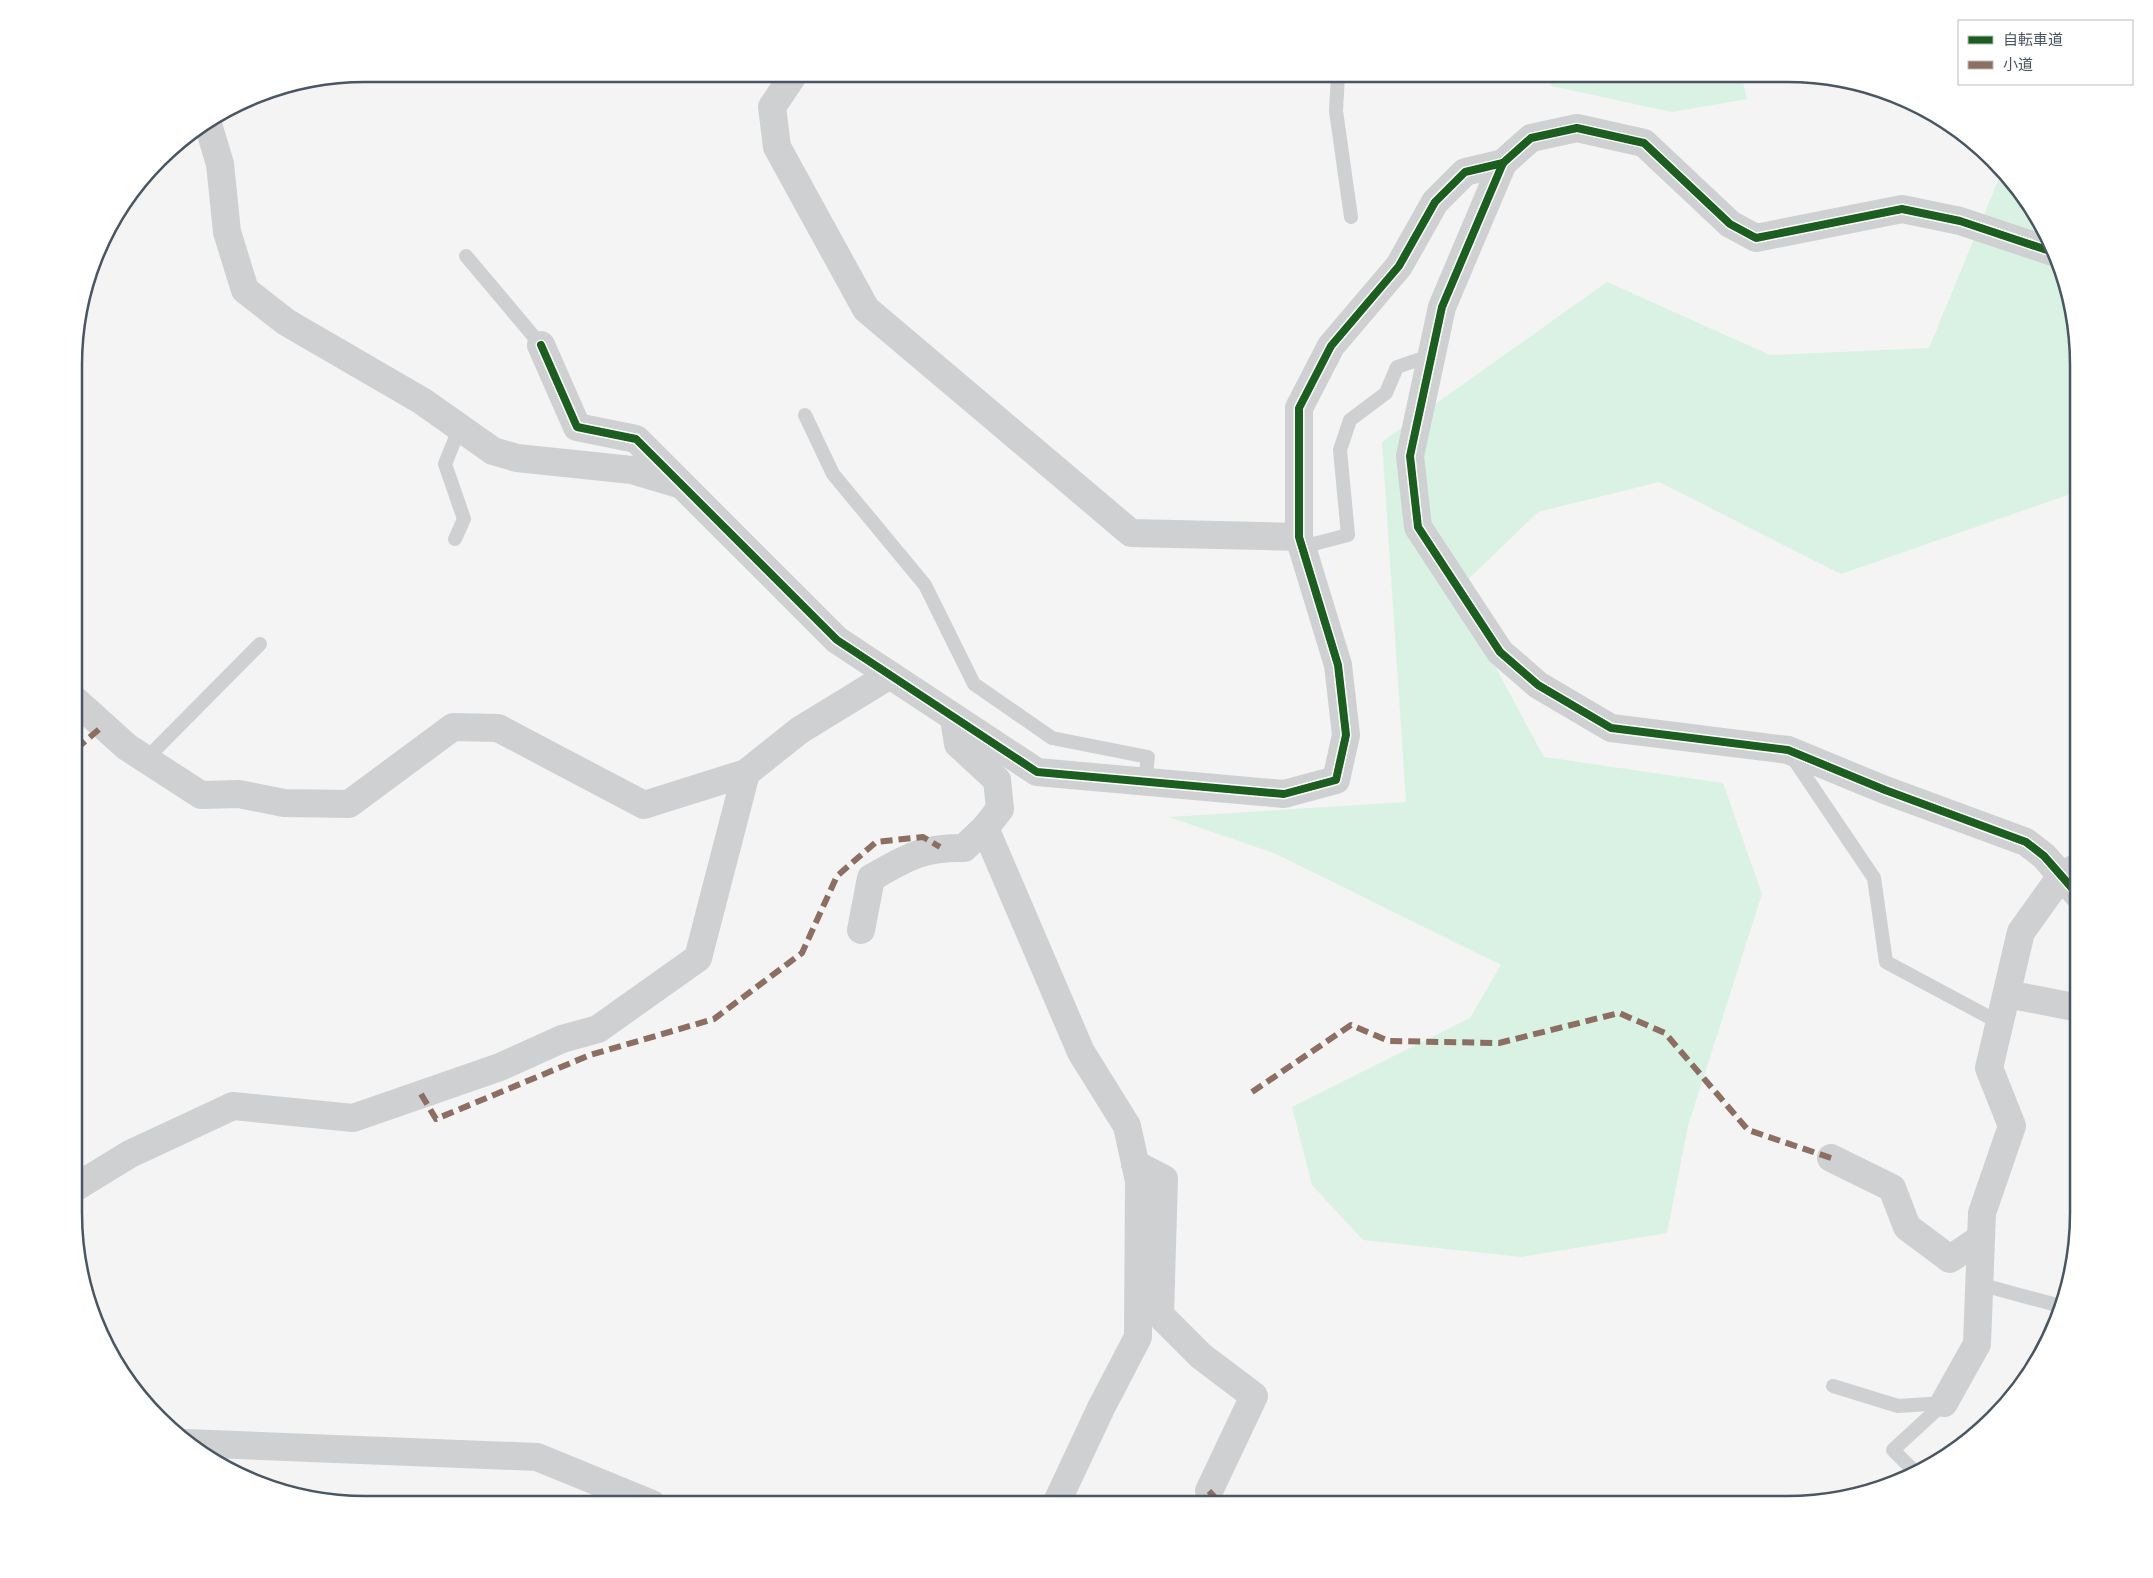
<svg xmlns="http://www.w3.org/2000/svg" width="2153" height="1578" font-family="'DejaVu Sans','Noto Sans JP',sans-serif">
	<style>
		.green { fill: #d9f2e3 }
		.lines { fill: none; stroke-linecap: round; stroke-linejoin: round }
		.service { stroke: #ced0d2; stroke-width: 14 }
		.minor { stroke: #ced0d2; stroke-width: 28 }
		.quiet { stroke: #8d6e63; stroke-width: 6; stroke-dasharray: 12 6; stroke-linecap: butt }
		.cycleway-casing { stroke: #fff; stroke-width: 11 }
		.cycleway { stroke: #1b5e20; stroke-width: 8 }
		.rim { fill: none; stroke: #4a5661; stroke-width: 2.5 }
	</style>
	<rect width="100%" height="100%" fill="#f4f4f4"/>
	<!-- green -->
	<g class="green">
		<path d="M1543,74H1741L1747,99L1672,112L1551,86Z"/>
		<path d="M2002,171L2019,188L2049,236L2079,346V491L1841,574L1659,482L1538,512L1455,592L1544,757L1723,783L1762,894L1688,1126L1667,1233L1521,1257L1363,1240L1312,1185L1292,1107L1470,1018L1501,965L1276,854L1169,817L1406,802L1382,442L1607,282L1770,355L1929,348Z"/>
	</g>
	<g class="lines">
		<!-- service -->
		<g class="service">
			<path d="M1338,74L1336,111L1351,217"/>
			<path d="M466,256L541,345"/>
			<path d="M805,415L833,474L925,585L974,684L1052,738L1148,757L1145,781"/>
			<path d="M455,539L464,519L445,464L460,427"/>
			<path d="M1302,547L1348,535L1340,450L1350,420L1386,393L1397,367L1432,355"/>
			<path d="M1791,755L1874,878L1886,962L2000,1023"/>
			<path d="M146,759L260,644"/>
			<path d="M1979,1284L2064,1307"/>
			<path d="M1833,1386L1898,1406L1944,1403"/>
			<path d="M1917,1474L1893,1450L1944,1403"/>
		</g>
		<!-- minor -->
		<g class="minor">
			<path d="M794,74L772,107L777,147L866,309L1131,533L1299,537"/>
			<path d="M208,124L220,164L227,232L245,290L286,322L422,401L493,451L517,458L632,470L679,484"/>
			<path d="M2053,252L1960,221L1902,209L1756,238L1730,224L1644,143L1577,128L1531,138L1503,163L1442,307L1410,456L1418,527L1500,652L1538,685L1611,728L1788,750L1885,790L2026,842L2044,856L2079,896"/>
			<path d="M541,345L577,427L636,439L837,640L1037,772L1284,794L1336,780L1346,735L1338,665L1299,537V408L1331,346L1399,266L1435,202L1465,172L1503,163"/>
			<path d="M76,701L127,747L201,795L239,794L284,803L349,804L453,727L498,728L644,805L746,773L800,730L890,675"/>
			<path d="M954,718L958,744L997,780L1000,809L985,828L1081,1052L1127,1126L1139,1181L1138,1337L1101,1408L1056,1504"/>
			<path d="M861,930L871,878C906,858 922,847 964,848L985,828"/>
			<path d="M2007,994L2079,1008"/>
			<path d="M1831,1158L1892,1188L1907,1227L1950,1259L1981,1238"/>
			<path d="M1135,1164L1164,1179L1160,1315L1201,1356L1254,1396L1209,1491"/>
			<path d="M76,1187L130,1154L233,1106L353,1118L500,1067L562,1039L598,1029L698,958L746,773"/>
			<path d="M1944,1403L1977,1344L1982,1213L2012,1126L1989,1068L2021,932L2061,876L2079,866"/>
			<path d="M187,1443L537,1457L652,1504"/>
		</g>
		<!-- quiet -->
		<g class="quiet">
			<path d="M76,749L103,726"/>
			<path d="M1252,1092L1351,1025L1389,1041L1499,1043L1619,1013L1665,1033L1748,1130L1831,1158"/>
			<path d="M421,1094L436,1119L590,1055L714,1019L802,953L837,876L876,842L923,837L940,847"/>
			<path d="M1209,1491L1221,1504"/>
		</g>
		<defs>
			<g id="cycleway">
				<path d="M2053,252L1960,221L1902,209L1756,238L1730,224L1644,143L1577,128L1531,138L1503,163L1442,307L1410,456L1418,527L1500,652L1538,685L1611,728L1788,750L1885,790L2026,842L2044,856L2079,896"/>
				<path d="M541,345L577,427L636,439L837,640L1037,772L1284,794L1336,780L1346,735L1338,665L1299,537V408L1331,346L1399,266L1435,202L1465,172L1503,163"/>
			</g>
		</defs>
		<!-- cycleway casing -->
		<use href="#cycleway" class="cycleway-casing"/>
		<!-- cycleway -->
		<use href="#cycleway" class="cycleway"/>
	</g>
	<!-- crop -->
	<path d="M0 0H2153V1578H0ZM365 82H1787A283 283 0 0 1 2070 365V1213A283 283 0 0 1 1787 1496H365A283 283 0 0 1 82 1213V365A283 283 0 0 1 365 82Z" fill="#fff" fill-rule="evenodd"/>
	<path class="rim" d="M365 82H1787A283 283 0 0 1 2070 365V1213A283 283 0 0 1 1787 1496H365A283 283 0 0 1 82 1213V365A283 283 0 0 1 365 82Z"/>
	<!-- legend -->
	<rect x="1958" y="20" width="175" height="65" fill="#ffffff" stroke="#b7bbc0"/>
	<rect x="1968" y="36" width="25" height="8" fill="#1b5e20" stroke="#b7bbc0"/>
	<text x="2003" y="45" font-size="15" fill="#4a5661">自転車道</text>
	<rect x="1968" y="61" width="25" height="8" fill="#8d6e63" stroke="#b7bbc0"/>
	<text x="2003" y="70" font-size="15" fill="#4a5661">小道</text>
</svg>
